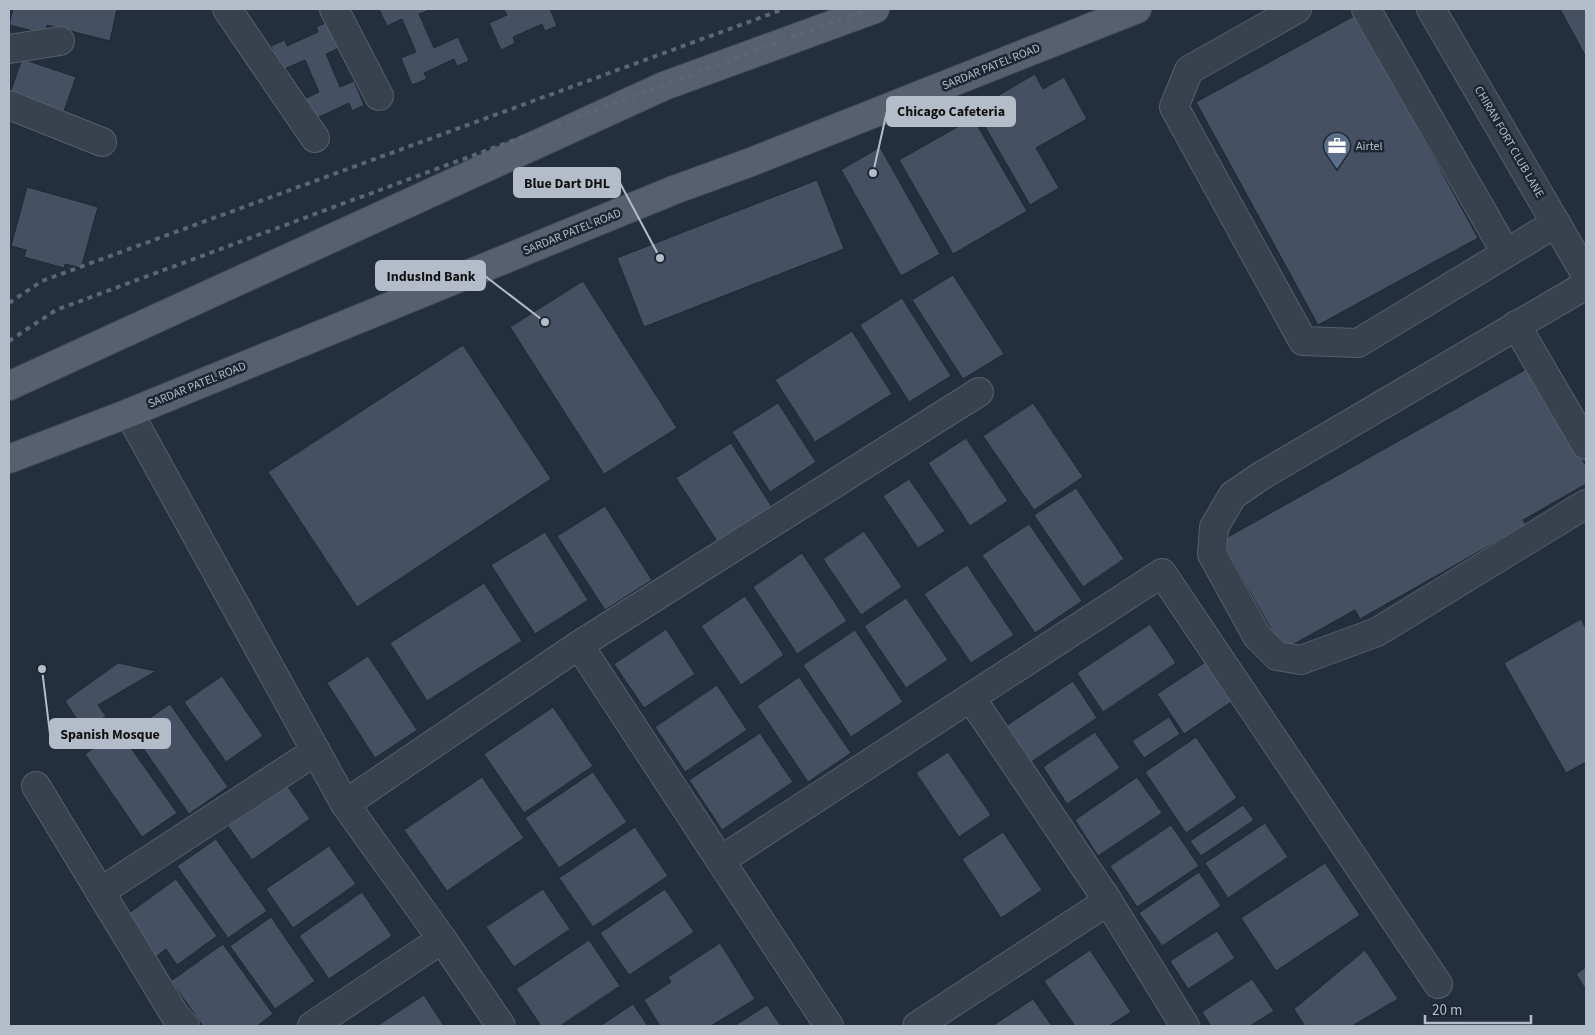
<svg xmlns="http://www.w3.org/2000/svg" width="1595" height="1035" font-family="'Source Sans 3',sans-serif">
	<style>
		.building { fill: #455162; stroke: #1f2835 }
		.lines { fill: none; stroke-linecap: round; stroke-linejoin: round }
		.minor-casing { stroke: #565f6c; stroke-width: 30 }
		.major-casing { stroke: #414a57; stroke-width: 30 }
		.minor { stroke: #38414e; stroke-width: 28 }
		.major { stroke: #56606e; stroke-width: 28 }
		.rail { stroke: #5a6575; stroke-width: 4; stroke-dasharray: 5 5; stroke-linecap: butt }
		.labels { text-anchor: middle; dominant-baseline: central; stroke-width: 5; stroke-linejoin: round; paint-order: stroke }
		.street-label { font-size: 12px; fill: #b4bcc9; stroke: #1d2633 }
		.poi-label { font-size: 12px; fill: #b4bcc9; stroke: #1d2633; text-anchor: start }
		.leader { fill: none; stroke: #b4bcc9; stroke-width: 2 }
		.callout-dot { fill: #b4bcc9; stroke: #1d2633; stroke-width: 2 }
		.callout { fill: #b4bcc9; stroke: #b4bcc9; stroke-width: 2 }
		.callout-label { font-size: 14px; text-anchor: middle; font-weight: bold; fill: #111 }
	</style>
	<rect width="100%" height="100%" fill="#242f3e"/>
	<!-- building -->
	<g class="building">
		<path d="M13,9H117L110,41L47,25L45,34L9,25Z"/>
		<path d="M379,9H432L419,14L434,48L458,37L469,61L457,66L454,59L424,73L427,79L412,85L401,58L416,52L402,19L387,26Z"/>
		<path d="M504,9H550L557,26L545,31L542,24L513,37L515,43L501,50L489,23L507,15Z"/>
		<path d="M1560,9H1586V57Z"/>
		<path d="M1356,15L1478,238L1318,325L1196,102Z"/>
		<path d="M328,22L339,48L326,54L340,87L354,81L364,105L352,111L349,103L319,117L322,123L308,129L296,103L319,92L305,60L282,70L271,46L285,40L287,46L318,32L316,27Z"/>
		<path d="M22,59L76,77L64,111L10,93Z"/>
		<path d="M1035,74L1043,89L1064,77L1087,119L1036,148L1059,188L1030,205L975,109Z"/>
		<path d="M973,118L1027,211L953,254L899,160Z"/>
		<path d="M880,147L940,254L901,276L841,170Z"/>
		<path d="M817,180L844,249L644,327L617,258Z"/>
		<path d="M27,187L98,207L81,268L65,264L64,268L24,257L26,250L11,246Z"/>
		<path d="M953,275L1004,354L963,379L912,300Z"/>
		<path d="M583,281L677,428L604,474L510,327Z"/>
		<path d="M902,298L951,376L909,402L860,325Z"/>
		<path d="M852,331L892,394L815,442L775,380Z"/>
		<path d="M463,345L551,479L357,607L268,472Z"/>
		<path d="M1530,367L1586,466V484L1523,520L1526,525L1360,619L1355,610L1283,650L1221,541Z"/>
		<path d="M778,403L816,462L770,492L732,432Z"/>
		<path d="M1033,403L1083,477L1034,510L983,436Z"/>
		<path d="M966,438L1008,501L970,526L928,463Z"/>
		<path d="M731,443L772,507L717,541L676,478Z"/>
		<path d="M909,479L945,531L918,548L883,496Z"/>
		<path d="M1076,488L1124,559L1083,587L1034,515Z"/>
		<path d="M605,506L652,580L605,610L557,536Z"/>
		<path d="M1029,524L1082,601L1035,633L982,555Z"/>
		<path d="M864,531L902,587L861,615L823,559Z"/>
		<path d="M545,532L588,600L535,634L491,565Z"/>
		<path d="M802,553L847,621L797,654L753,587Z"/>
		<path d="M967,565L1014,635L971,663L924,594Z"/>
		<path d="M484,583L522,641L427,701L390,643Z"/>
		<path d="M745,596L784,655L741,685L701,626Z"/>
		<path d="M906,598L948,660L906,688L864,626Z"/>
		<path d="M1581,619L1586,629V762L1566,773L1504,663Z"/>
		<path d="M1150,624L1176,663L1103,712L1077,673Z"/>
		<path d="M666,629L695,674L644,708L614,664Z"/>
		<path d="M855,630L903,702L851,737L803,665Z"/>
		<path d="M368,656L417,730L375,758L327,683Z"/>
		<path d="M1213,657L1240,696L1184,734L1157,694Z"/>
		<path d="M118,663L156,671L98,705L106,716L85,731L65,701Z"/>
		<path d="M222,676L263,736L226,762L184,702Z"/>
		<path d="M799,677L851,753L808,782L757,706Z"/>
		<path d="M1073,681L1097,718L1027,765L1003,728Z"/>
		<path d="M717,685L747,730L685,772L655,727Z"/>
		<path d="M170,704L228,787L189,814L131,731Z"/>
		<path d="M553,707L593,766L524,813L484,754Z"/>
		<path d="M1169,717L1180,734L1144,758L1132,741Z"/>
		<path d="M119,731L177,813L142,837L85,754Z"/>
		<path d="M1095,732L1120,768L1067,804L1043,767Z"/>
		<path d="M760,733L793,782L722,830L689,780Z"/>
		<path d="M1196,737L1237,798L1186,833L1145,772Z"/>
		<path d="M948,752L991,815L959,837L916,773Z"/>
		<path d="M593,772L627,822L559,868L525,818Z"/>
		<path d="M482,777L524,838L447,891L404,830Z"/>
		<path d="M1137,777L1162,813L1098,856L1075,820Z"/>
		<path d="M284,781L310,819L252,860L225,822Z"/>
		<path d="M1243,805L1254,820L1201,856L1190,841Z"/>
		<path d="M1265,823L1288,857L1228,898L1205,863Z"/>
		<path d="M1171,825L1199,866L1137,907L1110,866Z"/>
		<path d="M635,827L668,876L593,927L559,878Z"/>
		<path d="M1003,832L1042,890L1001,918L962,859Z"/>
		<path d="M216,839L267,911L228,938L177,866Z"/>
		<path d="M329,846L356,884L293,928L266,889Z"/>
		<path d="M1325,863L1360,915L1276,971L1241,918Z"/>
		<path d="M1199,872L1221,906L1162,946L1139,913Z"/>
		<path d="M176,879L217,936L177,965L166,949L152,960L122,918Z"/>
		<path d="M543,889L570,929L514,967L486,927Z"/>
		<path d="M665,889L694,932L629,975L600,933Z"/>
		<path d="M362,892L392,936L329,979L299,936Z"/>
		<path d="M271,917L315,981L275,1009L230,946Z"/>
		<path d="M1217,931L1235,958L1188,989L1170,961Z"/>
		<path d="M589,940L620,986L560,1026H541L516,989Z"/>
		<path d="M720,943L755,999L711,1026H660L644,1000L671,982L668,977Z"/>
		<path d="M223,944L273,1014L257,1026H203L171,981Z"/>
		<path d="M1090,950L1131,1012L1109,1026H1075L1044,981Z"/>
		<path d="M1365,950L1398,999L1352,1026H1305L1294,1009Z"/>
		<path d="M1586,967V990L1576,974Z"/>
		<path d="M1252,979L1274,1011L1250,1026H1211L1202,1012Z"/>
		<path d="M424,995L444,1026H377Z"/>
		<path d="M1033,999L1052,1026H992Z"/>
		<path d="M633,1004L648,1026H600Z"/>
		<path d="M767,1005L781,1026H734Z"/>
	</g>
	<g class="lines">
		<defs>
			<g id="minor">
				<path d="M227,9L315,138"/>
				<path d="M334,9L379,96"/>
				<path d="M1297,9L1189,70L1174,107L1303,341L1358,343L1556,223"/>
				<path d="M1366,9L1506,253"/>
				<path d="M1431,9L1586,275"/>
				<path d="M9,49L60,41"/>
				<path d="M9,105L102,142"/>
				<path d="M1586,285L1261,476L1233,495L1214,527L1212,554L1257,636L1277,656L1301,660L1377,632L1586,504"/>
				<path d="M1516,325L1586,445"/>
				<path d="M129,413L345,804L442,939L501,1026"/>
				<path d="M579,645L829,1026"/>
				<path d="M971,698L1108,901L1185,1026"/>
				<path d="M36,786L175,1015L185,1026"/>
				<path d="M345,804L579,645L979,392"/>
				<path d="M721,860L1162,573L1438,984"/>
				<path d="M100,892L316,751"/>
				<path d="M312,1026L442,939"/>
				<path d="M917,1026L1108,901"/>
			</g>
			<g id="major">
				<path d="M9,386L664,86L875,9"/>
				<path d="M9,459L129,413L674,190L751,162L1137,9"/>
			</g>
		</defs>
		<!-- minor casing -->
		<use href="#minor" class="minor-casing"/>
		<!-- major casing -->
		<use href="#major" class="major-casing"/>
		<!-- minor -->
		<use href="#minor" class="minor"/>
		<!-- major -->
		<use href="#major" class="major"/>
		<!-- rail -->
		<g class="rail">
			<path d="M9,303L42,281L784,9"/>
			<path d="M9,341L56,310L868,9"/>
		</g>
	</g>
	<!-- icons -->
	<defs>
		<symbol id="office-pin" viewBox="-11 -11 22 30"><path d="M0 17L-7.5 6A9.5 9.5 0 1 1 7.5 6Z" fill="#5c6f8a" stroke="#1d2633"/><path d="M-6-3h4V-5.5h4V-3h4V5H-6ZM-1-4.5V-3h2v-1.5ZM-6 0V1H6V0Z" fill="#fff"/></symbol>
	</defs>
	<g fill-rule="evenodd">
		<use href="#office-pin" x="1321" y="130" width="32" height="43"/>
	</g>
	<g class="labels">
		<!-- street labels -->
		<g class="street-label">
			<text transform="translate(991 67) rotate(-22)">SARDAR PATEL ROAD</text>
			<text transform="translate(1509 142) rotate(60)">CHIRAN FORT CLUB LANE</text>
			<text transform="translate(572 232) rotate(-22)">SARDAR PATEL ROAD</text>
			<text transform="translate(197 385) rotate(-22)">SARDAR PATEL ROAD</text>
		</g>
		<!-- poi labels -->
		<g class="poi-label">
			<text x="1356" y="146">Airtel</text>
		</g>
	</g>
	<!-- callouts -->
	<path class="leader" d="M873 173L887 111M660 258L620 183M545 322L485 276M42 669L50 734"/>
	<g class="callout-dot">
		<circle cx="873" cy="173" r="5"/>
		<circle cx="660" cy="258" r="5"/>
		<circle cx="545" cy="322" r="5"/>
		<circle cx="42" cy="669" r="5"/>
	</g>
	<g class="callout">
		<rect x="887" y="97" width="128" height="29" rx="5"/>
		<rect x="514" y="168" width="106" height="29" rx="5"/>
		<rect x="376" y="261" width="109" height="29" rx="5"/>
		<rect x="50" y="719" width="120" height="29" rx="5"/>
	</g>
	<g class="callout-label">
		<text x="951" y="116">Chicago Cafeteria</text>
		<text x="567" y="188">Blue Dart DHL</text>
		<text x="431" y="281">IndusInd Bank</text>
		<text x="110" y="739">Spanish Mosque</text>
	</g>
	<!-- border -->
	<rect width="1595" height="1035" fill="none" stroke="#b4bcc9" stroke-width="20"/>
	<!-- scale -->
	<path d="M1425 1015v8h106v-8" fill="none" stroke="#b4bcc9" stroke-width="2.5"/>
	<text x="1432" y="1015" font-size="15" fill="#b4bcc9" stroke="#1d2633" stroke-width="4" paint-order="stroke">20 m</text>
</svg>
